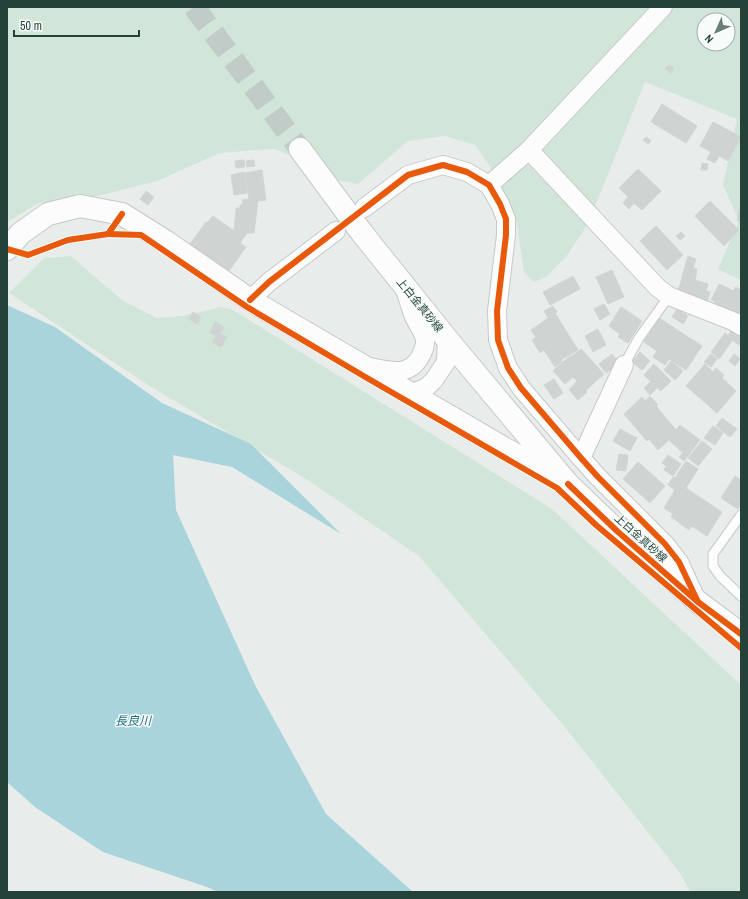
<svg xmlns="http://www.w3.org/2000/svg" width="748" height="899" font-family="'Archivo Narrow','Noto Sans JP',sans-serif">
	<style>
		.green { fill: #d1e6d8; fill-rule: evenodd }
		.water { fill: #a9d4db }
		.building { fill: #cfd4d2; stroke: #d1d6d4 }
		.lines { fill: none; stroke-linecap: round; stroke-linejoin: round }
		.secondary-tunnel { stroke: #c1cbc8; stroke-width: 22; stroke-dasharray: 22 11; stroke-linecap: butt }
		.service-casing { stroke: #c5cac8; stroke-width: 11 }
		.minor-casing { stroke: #c5cac8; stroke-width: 20 }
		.tertiary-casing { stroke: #c5cac8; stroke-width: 24 }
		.secondary-casing { stroke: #c3cbc8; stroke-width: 24 }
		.path { stroke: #c3ccca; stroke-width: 2.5; stroke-dasharray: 2 3; stroke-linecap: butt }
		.service { stroke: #fcfcfc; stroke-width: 9 }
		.minor { stroke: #fcfcfc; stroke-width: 18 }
		.tertiary { stroke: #fcfcfc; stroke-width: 22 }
		.secondary { stroke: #fcfcfc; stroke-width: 22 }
		.cycleway-casing { stroke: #f7fbf9; stroke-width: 8 }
		.cycleway { stroke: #e8590c; stroke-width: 6 }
		.labels { text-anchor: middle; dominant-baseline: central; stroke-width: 3; stroke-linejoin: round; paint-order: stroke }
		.street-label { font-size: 11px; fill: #24423a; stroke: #f7fbf9 }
		.water-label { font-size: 12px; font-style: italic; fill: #1c6f80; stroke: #f7fbf9 }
	</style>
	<rect width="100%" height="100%" fill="#e8edeb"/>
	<!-- green -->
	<g class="green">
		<path d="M7,7H741V280L718,269L739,221L723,185L737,119L645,82L588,224L566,257L546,277L534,282L524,272L517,224L496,175L475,145L445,136L408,141L358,184L332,179L310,163L274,149L220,153L157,181L90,198L39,203L7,222ZM704,20H728V44H704Z"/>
		<path d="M71,256L122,300L157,318L183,316L221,307L233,310L552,509L741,685V892H691L677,869L564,726L419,556L306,479L148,385L9,293L44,258Z"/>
	</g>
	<!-- water -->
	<path class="water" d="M7,305L55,327L162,403L251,444L341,534L232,467L173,455L176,510L255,685L326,814L413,892H218L207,887L103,852L35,807L7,782Z"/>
	<!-- building -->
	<g class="building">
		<path d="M669,65L674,68L671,73L665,69Z"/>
		<path d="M662,104L697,126L686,143L651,122Z"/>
		<path d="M713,122L741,137L728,161L719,156L715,163L707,159L711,152L700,146Z"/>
		<path d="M646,137L651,141L648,144L643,140Z"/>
		<path d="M244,160L245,167L236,168L235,161Z"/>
		<path d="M254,160L255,166L247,167L246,161Z"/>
		<path d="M702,163L708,164L707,170H701Z"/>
		<path d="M638,169L661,191L642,210L634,203L629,209L623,203L628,197L619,188Z"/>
		<path d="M262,170L266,200L258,201L254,233H247L240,243L246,247L229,271L190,244L206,222L207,223L213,216L234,231L236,208H240V205H243L242,200L249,199L245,173Z"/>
		<path d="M244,172L247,193L234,195L231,175Z"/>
		<path d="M146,191L154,197L148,205L140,199Z"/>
		<path d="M710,201L739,230L724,246L695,216Z"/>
		<path d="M740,207H741V221H737Z"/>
		<path d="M656,226L683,255L667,270L640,241Z"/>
		<path d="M681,232L685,236L680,240L676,236Z"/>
		<path d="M688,256L696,259L693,268L697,269L695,280L708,284L706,291L710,292L708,300L678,292Z"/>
		<path d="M612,270L624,297L608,304L596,277Z"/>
		<path d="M573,276L580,289L550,305L543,292Z"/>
		<path d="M719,284L734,291L735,287L741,290V317L712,306L715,301L711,300Z"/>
		<path d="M604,304L610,314L600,320L594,309Z"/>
		<path d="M553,306L557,312L555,313L578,350L561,360L562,362L555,367L544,350L540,353L532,340L536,337L531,330L548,318L544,311Z"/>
		<path d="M621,307L642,321L628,343L618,337L620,334L609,326Z"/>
		<path d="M677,309L688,316L683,324L672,317Z"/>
		<path d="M193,312L201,317L197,324L189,319Z"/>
		<path d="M659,318L702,346L686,370L669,359L665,365L653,357L657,351L644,342Z"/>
		<path d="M215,322L224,327L220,334L227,337L221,347L212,342L216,336L210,333Z"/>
		<path d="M733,328L741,333V346L727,337Z"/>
		<path d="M598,329L606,345L593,352L585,336Z"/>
		<path d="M725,333L728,335L727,337L732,341L719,359L711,352Z"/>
		<path d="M581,349L604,374L586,390L573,377L565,384L553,371L570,356L571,357Z"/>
		<path d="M640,352L650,361L642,370L632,362Z"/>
		<path d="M612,354L619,363L606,373L599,364Z"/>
		<path d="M711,354L717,359L711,367L704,362Z"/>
		<path d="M734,354L740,359L735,366L729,361Z"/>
		<path d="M671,361L683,371L675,380L664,370Z"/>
		<path d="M654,364L671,381L661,391L644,375Z"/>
		<path d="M705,364L713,372L716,368L724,375L722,378L736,391L717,413L686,386Z"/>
		<path d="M554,379L563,393L554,399L544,385Z"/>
		<path d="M577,381L587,392L578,400L569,390Z"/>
		<path d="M651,381L657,388L650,395L644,388Z"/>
		<path d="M650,396L658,405L656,406L676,430L680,425L700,440L684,461L679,457L683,453L669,440L658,450L649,439L647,441L624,414L642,397L645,401Z"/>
		<path d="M722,418L737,429L730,437L716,426Z"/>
		<path d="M713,426L723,433L715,445L704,438Z"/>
		<path d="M620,429L637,438L630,451L613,441Z"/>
		<path d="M702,441L712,449L698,466L688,458Z"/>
		<path d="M619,454L628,455L626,471L616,470Z"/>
		<path d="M668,455L681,464L673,476L664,470L666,466L662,463Z"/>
		<path d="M686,461L698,469L686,488L722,512L707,536L692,526L689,530L679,523L681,519L664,508L675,490L668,485L673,477L675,478Z"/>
		<path d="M638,462L665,486L650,503L623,479Z"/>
		<path d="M735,476L741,480V505L738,509L721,498Z"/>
		<path d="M673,514L681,519L679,522L671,517Z"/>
	</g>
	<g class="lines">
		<!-- secondary-tunnel -->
		<path class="secondary-tunnel" d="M194,7L300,149"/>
		<defs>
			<g id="service">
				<path d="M624,365L639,338L669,296"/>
				<path d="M741,515L713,554V566L720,576L741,596"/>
			</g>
			<g id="minor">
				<path d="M529,150L658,288L669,296L735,322L741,326"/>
				<path d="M489,185L529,150L663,7"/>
				<path d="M364,208L408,175L443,165L467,172L489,185L500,204L506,219V235L497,311L498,340L508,368L521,388L581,458L598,477L665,544L679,562L696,599"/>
				<path d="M250,300L269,282L336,231"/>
				<path d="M370,367C390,371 409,377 420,357C423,351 426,346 425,339C423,330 416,323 413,314C410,306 408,298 405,290"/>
				<path d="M411,394L427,387L434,380L446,362L447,339"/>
				<path d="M581,458L624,365"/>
			</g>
			<path id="tertiary" d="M7,249L21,233L48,214L80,206L122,214L168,243L250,300L507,450L567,483"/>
			<path id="secondary" d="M300,149L362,233L447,339L568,484L617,531L698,602L741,634"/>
		</defs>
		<!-- service casing -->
		<use href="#service" class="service-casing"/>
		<!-- minor casing -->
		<use href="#minor" class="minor-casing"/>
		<!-- tertiary casing -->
		<use href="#tertiary" class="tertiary-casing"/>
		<!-- secondary casing -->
		<use href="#secondary" class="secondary-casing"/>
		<!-- path -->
		<path class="path" d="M27,255L68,240L108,234L110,230"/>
		<!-- service -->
		<use href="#service" class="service"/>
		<!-- minor -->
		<use href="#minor" class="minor"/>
		<!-- tertiary -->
		<use href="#tertiary" class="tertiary"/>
		<!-- secondary -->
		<use href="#secondary" class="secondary"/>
		<defs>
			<g id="cycleway">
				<path d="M108,234L141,235L247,307L367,378L557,488L596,525L741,648"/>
				<path d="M7,249L28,255L68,240L108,234L122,214"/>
				<path d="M250,300L269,282L408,175L443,165L467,172L489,185L500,204L506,219V235L497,311L498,340L508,368L521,388L581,458L598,477L665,544L679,562L698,602"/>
				<path d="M568,484L617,531L698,602L741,634"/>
			</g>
		</defs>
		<!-- cycleway casing -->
		<use href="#cycleway" class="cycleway-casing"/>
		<!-- cycleway -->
		<use href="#cycleway" class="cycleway"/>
	</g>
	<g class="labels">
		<!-- street labels -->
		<g class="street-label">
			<text transform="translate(420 305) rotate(51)">上白金真砂線</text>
			<text transform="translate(641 538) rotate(42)">上白金真砂線</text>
		</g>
		<!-- water labels -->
		<g class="water-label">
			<text x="133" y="721">長良川</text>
		</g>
	</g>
	<!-- border -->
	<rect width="748" height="899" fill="none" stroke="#24423a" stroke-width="16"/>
	<!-- north arrow -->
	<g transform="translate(716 32) rotate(225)"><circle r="19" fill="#f7fbf9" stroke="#a3b1ad"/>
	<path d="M0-3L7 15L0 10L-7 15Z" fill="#697e78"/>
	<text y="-6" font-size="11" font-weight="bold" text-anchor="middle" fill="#24423a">N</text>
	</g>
	<!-- scale -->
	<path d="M14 30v6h125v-6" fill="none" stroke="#24423a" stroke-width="2"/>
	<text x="20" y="30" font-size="12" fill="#24423a" stroke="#f7fbf9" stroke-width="3" paint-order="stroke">50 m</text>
</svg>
